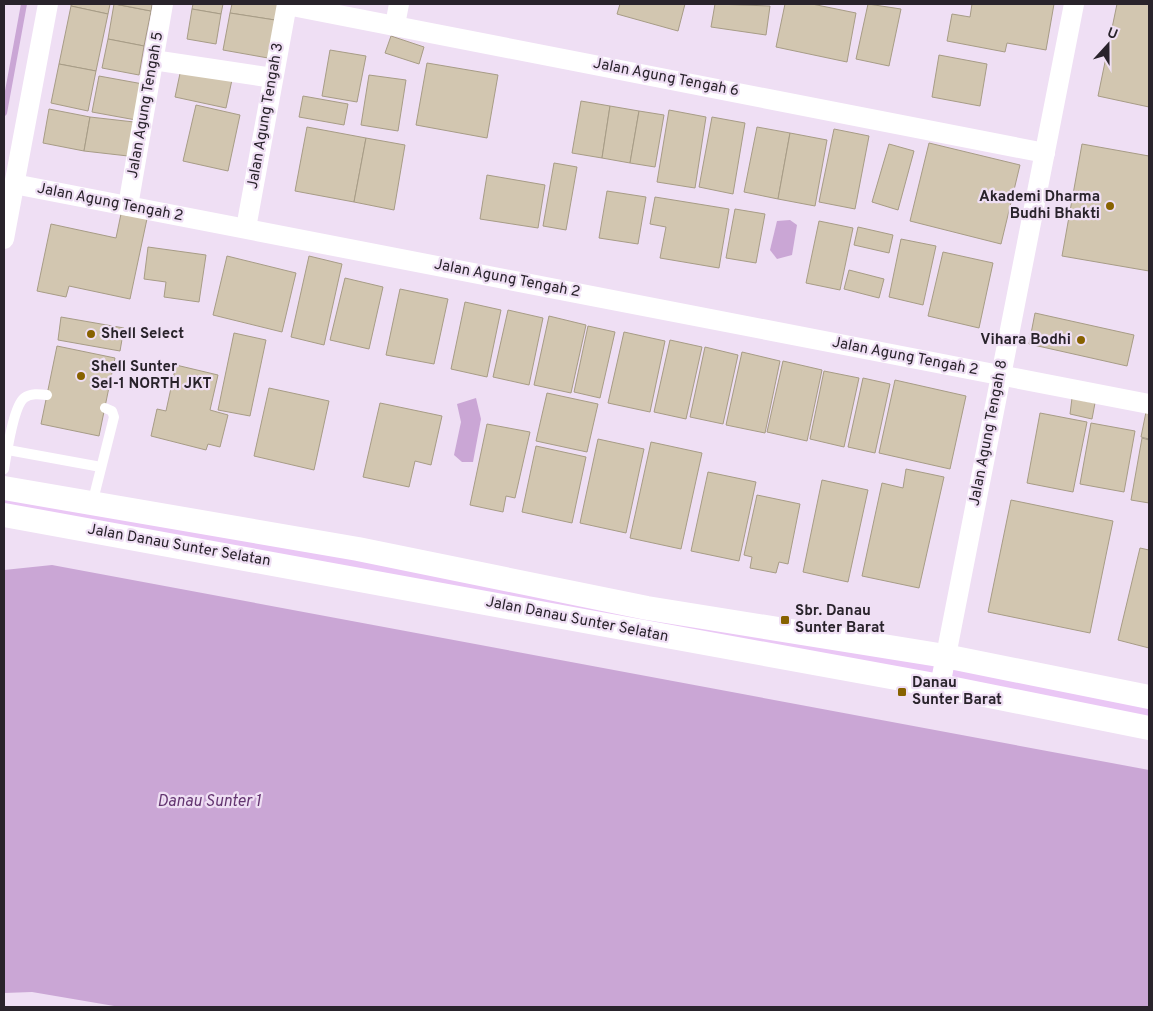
<svg xmlns="http://www.w3.org/2000/svg" width="1153" height="1011" font-family="Overpass,sans-serif">
	<style>
		.green { fill: #eac7f5 }
		.forest { fill: #caa6d5 }
		.lines { fill: none; stroke-linecap: round; stroke-linejoin: round }
		.stream { stroke: #caa6d5; stroke-width: 6 }
		.building { fill: #d2c6b0; stroke: #a79c86 }
		.service { stroke: #fff; stroke-width: 10 }
		.minor { stroke: #fff; stroke-width: 20 }
		.tertiary { stroke: #fff; stroke-width: 24 }
		.poi-dot { fill: #876200; stroke: #efdff4; stroke-width: 2 }
		.labels { text-anchor: middle; dominant-baseline: central; stroke-width: 4.5; stroke-linejoin: round; paint-order: stroke }
		.street-label { font-size: 15px; fill: #29232b; stroke: #efdff4 }
		.poi-label { font-size: 15px; font-weight: bold; fill: #29232b; stroke: #efdff4; text-anchor: start }
		.water-label { font-size: 16px; font-style: italic; fill: #633570; stroke: #efdff4 }
	</style>
	<rect width="100%" height="100%" fill="#efdff4"/>
	<!-- green -->
	<path class="green" d="M4,488L1149,697V728L4,515Z"/>
	<!-- forest -->
	<g class="forest">
		<path d="M790,220L797,225L792,255L777,259L770,250L777,221Z"/>
		<path d="M476,398L481,419L473,462H462L454,455L461,422L457,404Z"/>
		<path d="M52,565L1149,770V1007H120L32,992L4,993V570Z"/>
	</g>
	<g class="lines">
		<!-- stream -->
		<path class="stream" d="M4,113L24,4"/>
	</g>
	<!-- building -->
	<g class="building">
		<path d="M71,4H110L108,14L71,6Z"/>
		<path d="M114,4L151,11L144,46L108,39Z"/>
		<path d="M115,4H152L151,11Z"/>
		<path d="M193,4H223L221,14L192,9Z"/>
		<path d="M232,4H278L275,20L230,13Z"/>
		<path d="M620,4H685L678,31L617,14Z"/>
		<path d="M715,4L770,6L766,35L711,27Z"/>
		<path d="M785,4H812L856,13L847,62L776,47Z"/>
		<path d="M868,4L901,9L889,66L856,59Z"/>
		<path d="M972,4H1054L1046,50L1007,43L1005,52L947,41L952,14L970,17Z"/>
		<path d="M1117,4H1149V107L1098,96Z"/>
		<path d="M71,6L108,14L96,71L59,64Z"/>
		<path d="M192,9L221,14L216,44L187,39Z"/>
		<path d="M230,13L275,20L268,58L223,50Z"/>
		<path d="M391,36L424,47L419,64L385,53Z"/>
		<path d="M108,39L144,46L139,75L102,68Z"/>
		<path d="M330,50L366,56L357,102L322,96Z"/>
		<path d="M939,55L987,64L980,106L932,97Z"/>
		<path d="M427,63L498,75L487,138L416,125Z"/>
		<path d="M59,64L96,71L88,111L51,103Z"/>
		<path d="M182,64L233,75L226,108L175,97Z"/>
		<path d="M369,75L406,80L398,131L361,125Z"/>
		<path d="M99,76L143,84L136,120L92,112Z"/>
		<path d="M303,96L348,104L344,125L299,117Z"/>
		<path d="M581,101L610,106L602,158L572,153Z"/>
		<path d="M196,105L240,115L228,171L183,161Z"/>
		<path d="M610,106L639,111L630,163L602,158Z"/>
		<path d="M49,109L90,117L84,151L43,143Z"/>
		<path d="M669,110L706,117L695,188L657,182Z"/>
		<path d="M639,111L664,115L655,167L630,163Z"/>
		<path d="M90,117L134,122L128,156L84,151Z"/>
		<path d="M712,117L745,123L733,194L699,187Z"/>
		<path d="M307,127L366,138L354,202L295,191Z"/>
		<path d="M757,127L790,133L778,199L744,192Z"/>
		<path d="M834,129L869,136L855,209L819,202Z"/>
		<path d="M790,133L827,140L815,206L778,199Z"/>
		<path d="M366,138L405,145L394,210L354,202Z"/>
		<path d="M929,143L1020,165L1001,244L910,221Z"/>
		<path d="M889,144L914,151L898,210L872,202Z"/>
		<path d="M1082,144L1149,156V271L1062,256Z"/>
		<path d="M554,163L577,167L566,230L543,226Z"/>
		<path d="M487,175L545,185L538,228L480,219Z"/>
		<path d="M607,191L646,197L638,244L599,238Z"/>
		<path d="M655,197L729,209L719,268L660,258L666,227L650,224Z"/>
		<path d="M122,209L148,214L130,299L69,286L66,297L37,291L51,224L116,238Z"/>
		<path d="M735,209L765,214L756,263L726,258Z"/>
		<path d="M819,221L853,228L840,290L806,283Z"/>
		<path d="M858,227L893,235L889,253L854,245Z"/>
		<path d="M901,239L936,246L923,305L889,297Z"/>
		<path d="M148,247L206,255L199,302L164,297L166,282L144,279Z"/>
		<path d="M943,252L993,263L979,328L928,316Z"/>
		<path d="M227,256L296,273L282,332L213,315Z"/>
		<path d="M309,256L342,264L324,345L291,337Z"/>
		<path d="M849,270L884,279L879,298L844,289Z"/>
		<path d="M345,278L383,287L369,349L330,340Z"/>
		<path d="M400,289L448,299L434,364L386,355Z"/>
		<path d="M465,302L501,310L487,377L451,369Z"/>
		<path d="M508,310L543,318L529,385L493,377Z"/>
		<path d="M1035,313L1134,335L1127,366L1029,344Z"/>
		<path d="M549,316L586,325L571,393L534,385Z"/>
		<path d="M61,317L124,328L120,351L58,340Z"/>
		<path d="M588,326L615,332L600,398L574,392Z"/>
		<path d="M624,332L665,341L650,412L608,403Z"/>
		<path d="M234,333L266,340L250,416L218,410Z"/>
		<path d="M670,340L702,347L686,419L654,412Z"/>
		<path d="M57,346L115,358L99,436L41,424Z"/>
		<path d="M705,347L738,355L723,424L690,417Z"/>
		<path d="M742,352L780,361L765,433L726,425Z"/>
		<path d="M783,361L822,370L807,441L767,432Z"/>
		<path d="M176,365L218,375L210,410L228,415L220,447L208,444L206,450L151,436L157,409L166,411Z"/>
		<path d="M824,371L859,378L844,447L810,439Z"/>
		<path d="M863,378L890,384L875,453L848,447Z"/>
		<path d="M895,380L966,396L950,469L879,453Z"/>
		<path d="M269,388L329,401L314,470L254,456Z"/>
		<path d="M547,393L598,404L587,452L536,441Z"/>
		<path d="M1072,398L1095,403L1092,419L1070,414Z"/>
		<path d="M380,403L442,416L431,465L415,461L409,487L363,477Z"/>
		<path d="M1146,412H1149V439L1141,437Z"/>
		<path d="M1040,413L1087,422L1073,492L1027,483Z"/>
		<path d="M1091,423L1135,431L1124,492L1080,484Z"/>
		<path d="M487,424L530,432L515,498L506,496L503,512L470,505Z"/>
		<path d="M1142,438L1149,440V503L1131,500Z"/>
		<path d="M598,439L644,449L626,533L580,523Z"/>
		<path d="M651,442L702,453L681,549L630,538Z"/>
		<path d="M536,446L586,457L572,523L522,512Z"/>
		<path d="M906,469L944,477L919,588L862,576L882,483L903,488Z"/>
		<path d="M708,472L756,482L739,561L691,551Z"/>
		<path d="M822,480L868,490L848,582L803,572Z"/>
		<path d="M757,495L800,504L788,564L779,562L776,573L750,568L752,557L744,555Z"/>
		<path d="M1011,500L1113,521L1090,633L988,612Z"/>
		<path d="M1140,548L1149,550V648L1118,640Z"/>
	</g>
	<g class="lines">
		<!-- service -->
		<g class="service">
			<path d="M8,450L101,467"/>
			<path d="M4,469C7,453 13,407 24,398C31,393 39,394 47,395"/>
			<path d="M92,504L114,417L112,411L105,408"/>
		</g>
		<!-- minor -->
		<g class="minor">
			<path d="M287,5L1045,153"/>
			<path d="M395,25L399,4"/>
			<path d="M153,60L273,78"/>
			<path d="M14,184L1149,404"/>
			<path d="M128,206L163,4"/>
			<path d="M246,228L287,4"/>
			<path d="M4,239L48,4"/>
			<path d="M940,686L1074,4"/>
		</g>
		<!-- tertiary -->
		<g class="tertiary">
			<path d="M4,488L358,549L647,608L945,656L1149,697"/>
			<path d="M4,515L940,686L1149,728"/>
		</g>
	</g>
	<!-- markers -->
	<g class="poi-dot">
		<circle cx="1110" cy="206" r="5"/>
		<circle cx="91" cy="334" r="5"/>
		<circle cx="1081" cy="340" r="5"/>
		<circle cx="81" cy="376" r="5"/>
		<rect x="780" y="615" width="10" height="10" rx="2.5"/>
		<rect x="897" y="687" width="10" height="10" rx="2.5"/>
	</g>
	<g class="labels">
		<!-- street labels -->
		<g class="street-label">
			<text transform="translate(666 78) rotate(11)">Jalan Agung Tengah 6</text>
			<text transform="translate(146 105) rotate(-80)">Jalan Agung Tengah 5</text>
			<text transform="translate(266 116) rotate(-80)">Jalan Agung Tengah 3</text>
			<text transform="translate(110 203) rotate(11)">Jalan Agung Tengah 2</text>
			<text transform="translate(507 279) rotate(11)">Jalan Agung Tengah 2</text>
			<text transform="translate(905 357) rotate(11)">Jalan Agung Tengah 2</text>
			<text transform="translate(989 433) rotate(-79)">Jalan Agung Tengah 8</text>
			<text transform="translate(179 546) rotate(10)">Jalan Danau Sunter Selatan</text>
			<text transform="translate(577 620) rotate(11)">Jalan Danau Sunter Selatan</text>
		</g>
		<!-- poi labels -->
		<g class="poi-label">
			<text x="1100" y="197" text-anchor="end">Akademi Dharma<tspan x="1100" dy="17">Budhi Bhakti</tspan></text>
			<text x="101" y="334">Shell Select</text>
			<text x="1071" y="340" text-anchor="end">Vihara Bodhi</text>
			<text x="91" y="367">Shell Sunter<tspan x="91" dy="17">Sel-1 NORTH JKT</tspan></text>
			<text x="795" y="611">Sbr. Danau<tspan x="795" dy="17">Sunter Barat</tspan></text>
			<text x="912" y="683">Danau<tspan x="912" dy="17">Sunter Barat</tspan></text>
		</g>
		<!-- water labels -->
		<g class="water-label">
			<text x="209" y="802">Danau Sunter 1</text>
		</g>
	</g>
	<!-- border -->
	<rect width="1153" height="1011" fill="none" stroke="#29232b" stroke-width="10"/>
	<!-- north arrow -->
	<g transform="translate(1108 45) rotate(21)" stroke="#efdff4" stroke-width="4" paint-order="stroke">
	<path d="M0-4L9 19L0 12L-9 19Z" fill="#29232b"/>
	<text y="-8" font-size="14" font-weight="bold" text-anchor="middle" fill="#29232b">U</text>
	</g>
</svg>
